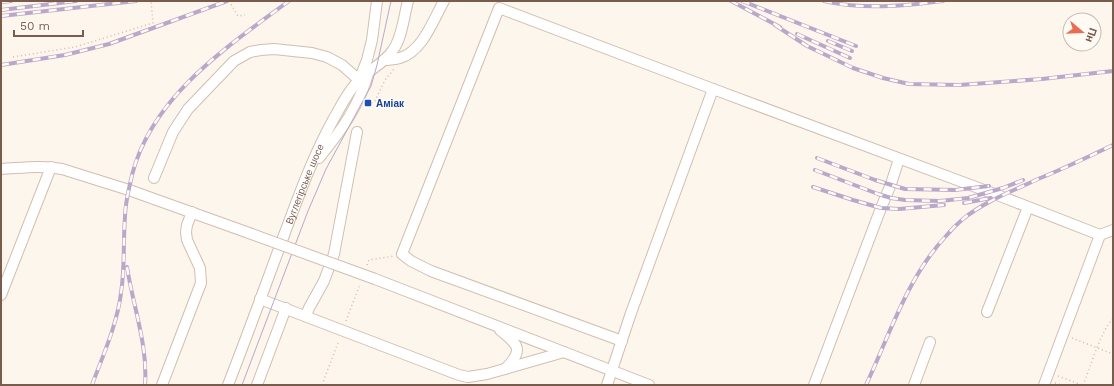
<svg xmlns="http://www.w3.org/2000/svg" width="1114" height="386" font-family="'Work Sans',sans-serif">
	<style>
		.lines { fill: none; stroke-linecap: round; stroke-linejoin: round }
		.minor-casing { stroke: #d1beb0; stroke-width: 12 }
		.path { stroke: #d9b8a5; stroke-width: 1.5; stroke-dasharray: 1 3; stroke-linecap: butt }
		.minor { stroke: #fff; stroke-width: 10 }
		.tram { stroke: #b9a8c9; stroke-width: 1 }
		.rail-casing { stroke: #b9a8c9; stroke-width: 4 }
		.rail { stroke: #fffaf3; stroke-width: 2.5; stroke-dasharray: 8; stroke-linecap: butt }
		.minor-bridge-casing { stroke: #d1beb0; stroke-width: 12; stroke-linecap: butt }
		.minor-bridge { stroke: #fff; stroke-width: 10 }
		.transit-dot { fill: #1a4fb4; stroke: #fffaf3; stroke-width: 1.5 }
		.labels { text-anchor: middle; dominant-baseline: central; stroke-width: 3.5; stroke-linejoin: round; paint-order: stroke }
		.transit-label { font-size: 10px; font-weight: bold; fill: #164399; stroke: #fffaf3; text-anchor: start }
		.street-label { font-size: 10px; fill: #7a5c4d; stroke: #fffaf3 }
	</style>
	<rect width="100%" height="100%" fill="#fdf6ec"/>
	<g class="lines">
		<defs>
			<g id="minor">
				<path d="M384,60C389,60 395,59 400,58C423,51 433,20 444,1"/>
				<path d="M319,158C341,131 360,105 369,70"/>
				<path d="M1,169C22,168 41,165 62,169L129,190L249,233"/>
				<path d="M154,178L173,132L188,109L234,61L250,52L261,50L274,49L312,53L327,57L342,65L359,80L367,60L372,40L377,1"/>
				<path d="M375,279L649,385"/>
				<path d="M1,295L51,167"/>
				<path d="M260,299L459,375L468,377L487,374L564,352"/>
				<path d="M987,312L1028,207"/>
				<path d="M306,316L309,308L324,281L334,254L357,132"/>
				<path d="M500,330C519,345 524,350 505,369"/>
				<path d="M622,341L431,271L411,261L402,254L499,8L713,89L1000,196L1100,235"/>
				<path d="M162,385L201,283L200,268L187,240L186,232L187,225L192,212"/>
				<path id="s1" d="M228,385C246,339 263,292 280,246C296,203 311,160 333,120C341,106 348,91 359,80C370,69 385,63 393,50C402,38 404,16 408,1"/>
				<path d="M257,385L286,308"/>
				<path d="M607,385L631,313L713,89"/>
				<path d="M814,385L881,208L891,184L899,159"/>
				<path d="M914,385L930,342"/>
				<path d="M1044,385L1100,235L1113,230"/>
			</g>
		</defs>
		<!-- minor casing -->
		<use href="#minor" class="minor-casing"/>
		<!-- path -->
		<g class="path">
			<path d="M229,1L238,16L245,15"/>
			<path d="M13,57L75,47L153,23L151,1"/>
			<path d="M368,103H374L385,80L394,69"/>
			<path d="M367,265L369,260L394,256"/>
			<path d="M346,321L360,284"/>
			<path d="M1072,338L1113,354"/>
			<path d="M1058,376L1082,385"/>
			<path d="M1055,383L1061,385"/>
			<path d="M322,385L339,340"/>
			<path d="M1083,385C1091,366 1100,333 1113,318"/>
		</g>
		<!-- minor -->
		<use href="#minor" class="minor"/>
		<!-- tram -->
		<path class="tram" d="M242,385L308,211L326,169L371,86L377,65L391,1"/>
		<defs>
			<g id="rail">
				<path d="M731,1L780,27"/>
				<path d="M742,1L856,46"/>
				<path d="M824,1C863,10 903,6 943,1"/>
				<path d="M1,2L11,1"/>
				<path d="M1,10L76,1"/>
				<path d="M1,16L136,1"/>
				<path d="M775,25L807,46L853,68L883,78L909,84L959,85L1042,79L1113,71"/>
				<path d="M797,34L850,58"/>
				<path d="M828,41L852,51"/>
				<path d="M1,65L65,55L109,44L227,1"/>
				<path d="M817,158L875,180L905,189L955,190L989,186"/>
				<path d="M815,170L878,194L891,198L905,200L940,201L968,198L1003,188L1023,180"/>
				<path d="M813,187L853,200L881,208L899,209L944,205"/>
				<path d="M964,203L991,198"/>
				<path d="M127,267C133,306 148,345 145,385"/>
				<path d="M92,385C103,355 117,325 121,293C125,268 123,242 125,217C125,203 129,189 132,175C152,96 228,46 289,1"/>
				<path d="M866,385C890,334 907,278 946,236C951,230 957,224 963,219C985,201 1013,191 1038,179C1063,169 1088,157 1113,145"/>
			</g>
		</defs>
		<!-- rail casing -->
		<use href="#rail" class="rail-casing"/>
		<!-- rail -->
		<use href="#rail" class="rail"/>
		<defs>
			<path id="minor-bridge" d="M249,233L375,279"/>
		</defs>
		<!-- minor-bridge casing -->
		<use href="#minor-bridge" class="minor-bridge-casing"/>
		<!-- minor-bridge -->
		<use href="#minor-bridge" class="minor-bridge"/>
	</g>
	<!-- markers -->
	<rect class="transit-dot" x="364" y="99" width="8" height="8" rx="2"/>
	<g class="labels">
		<!-- transit labels -->
		<g class="transit-label">
			<text x="376" y="103">Аміак</text>
		</g>
		<!-- street labels -->
		<g class="street-label">
			<text stroke="none"><textPath href="#s1" startOffset="215">Вуглегірське шосе</textPath></text>
		</g>
	</g>
	<!-- border -->
	<rect width="1114" height="386" fill="none" stroke="#7a5c4d" stroke-width="4"/>
	<!-- north arrow -->
	<g transform="translate(1082 32) rotate(109)"><circle r="19" fill="#fffaf3" stroke="#cabbb1"/>
	<path d="M0-3L7 15L0 10L-7 15Z" fill="#e76f51"/>
	<text y="-6" font-size="11" font-weight="bold" text-anchor="middle" fill="#7a5c4d">Пн</text>
	</g>
	<!-- scale -->
	<path d="M14 30v6h69v-6" fill="none" stroke="#7a5c4d" stroke-width="2"/>
	<text x="20" y="30" font-size="12" fill="#7a5c4d" stroke="#fffaf3" stroke-width="3" paint-order="stroke">50 m</text>
</svg>
